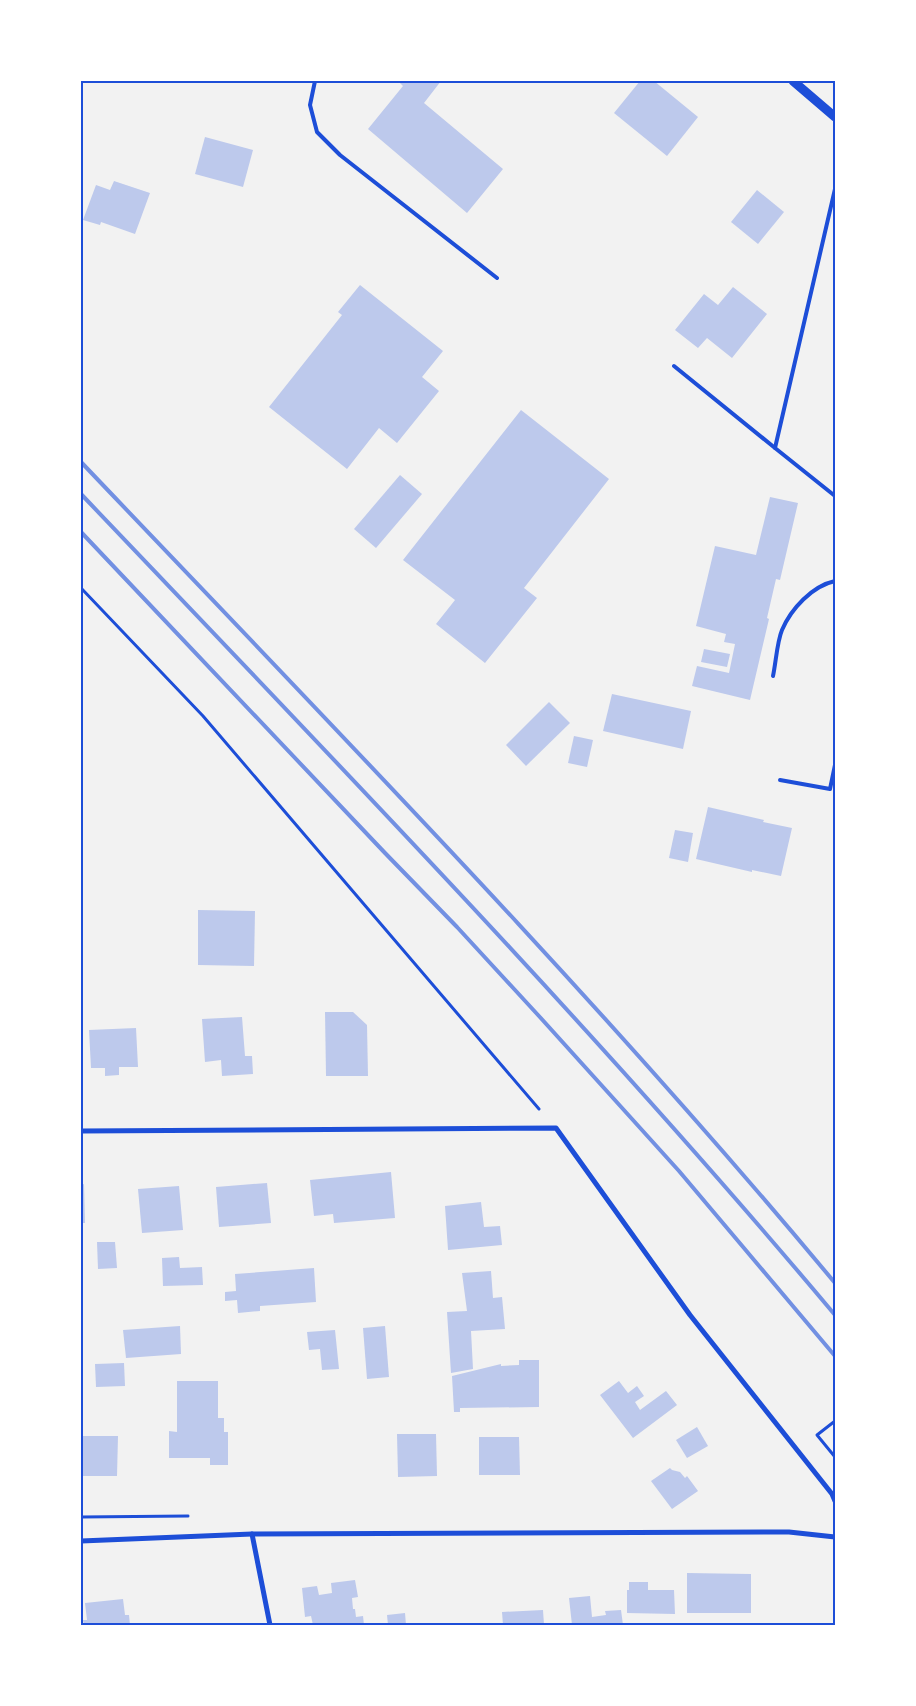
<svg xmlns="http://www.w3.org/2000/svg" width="916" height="1706" font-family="Cabin,sans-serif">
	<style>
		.building { fill: #bdc9ec }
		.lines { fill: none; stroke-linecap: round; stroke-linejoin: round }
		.path { stroke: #1d4ed8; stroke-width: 3 }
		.service { stroke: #1d4ed8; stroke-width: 4 }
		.minor { stroke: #1d4ed8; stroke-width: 5 }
		.tertiary { stroke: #1d4ed8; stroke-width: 9 }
		.rail { stroke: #7290e2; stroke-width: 4 }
		.neatline { fill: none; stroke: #1d4ed8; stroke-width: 2 }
	</style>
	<rect width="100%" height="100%" fill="#f2f2f2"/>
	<!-- building -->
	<g class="building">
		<path d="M398,81H441L424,103L503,169L467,213L368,129L403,86Z"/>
		<path d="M640,81H654L698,117L667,156L614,113Z"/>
		<path d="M205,137L253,150L243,187L195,174Z"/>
		<path d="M114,181L150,193L135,234L101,222L100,225L83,220L96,185L110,190Z"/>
		<path d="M757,190L784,212L758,244L731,222Z"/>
		<path d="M360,285L443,351L422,377L439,391L397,443L379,428L347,469L269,407L342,315L338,312Z"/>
		<path d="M733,287L767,314L732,358L707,338L698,348L675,330L704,294L718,305Z"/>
		<path d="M521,410L609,479L524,588L537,598L485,663L436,624L455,600L403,560Z"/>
		<path d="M400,475L422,494L376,548L354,529Z"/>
		<path d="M770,497L798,503L780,580L776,579L767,618L769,619L750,700L692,686L697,666L729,673L735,644L724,642L726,634L696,626L715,546L756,555Z"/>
		<path d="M704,649L730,654L727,667L701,662Z"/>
		<path d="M612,694L691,711L683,749L603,731Z"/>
		<path d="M549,702L570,723L526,766L506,745Z"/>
		<path d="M574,736L593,740L587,767L568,763Z"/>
		<path d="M708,807L764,820L763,822L792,828L781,876L752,870V872L696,859Z"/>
		<path d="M675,830L693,833L688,862L669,858Z"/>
		<path d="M198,910L255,911L254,966L198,965Z"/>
		<path d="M325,1012H353L367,1025L368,1076H326Z"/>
		<path d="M242,1017L245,1056H252L253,1074L222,1076L221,1060L205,1062L202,1019Z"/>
		<path d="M136,1028L138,1067H119V1075L105,1076V1068H91L89,1030Z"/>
		<path d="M391,1172L395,1218L334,1223L333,1214L314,1216L310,1180Z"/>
		<path d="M267,1183L271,1223L219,1227L216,1187Z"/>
		<path d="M84,1184L85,1223H81V1185Z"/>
		<path d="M179,1186L183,1230L142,1233L138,1189Z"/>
		<path d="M481,1202L484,1227L500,1226L502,1245L448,1250L445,1206Z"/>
		<path d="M97,1242H115L117,1268L98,1269Z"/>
		<path d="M179,1257L180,1268L202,1267L203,1285L163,1286L162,1258Z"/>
		<path d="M314,1268L316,1302L260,1306V1311L238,1313L237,1300L225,1301V1292L236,1291L235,1274Z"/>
		<path d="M491,1271L493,1298L502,1297L505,1329L471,1331L473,1369L451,1373L447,1312L467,1311L462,1273Z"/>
		<path d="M180,1326L181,1354L126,1358L123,1330Z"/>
		<path d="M385,1326L389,1377L367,1379L363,1328Z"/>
		<path d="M335,1330L339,1369L322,1370L320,1349L309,1350L307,1332Z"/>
		<path d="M519,1360H539V1407L460,1408V1412H454L452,1376L501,1364V1366L519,1365Z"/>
		<path d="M124,1363L125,1386L96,1387L95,1364Z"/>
		<path d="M177,1381H218V1418H224V1432H228V1465H210V1458H169V1431L177,1432Z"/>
		<path d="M619,1381L628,1393L637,1386L644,1396L635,1402L640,1410L666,1391L677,1405L633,1438L600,1395Z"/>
		<path d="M697,1427L708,1446L687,1458L676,1440Z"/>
		<path d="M397,1434H436L437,1476L398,1477Z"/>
		<path d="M81,1436H118L117,1476H81Z"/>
		<path d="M479,1437H519L520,1475H479Z"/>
		<path d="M670,1468L672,1470L680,1472L685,1478L687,1476L698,1491L672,1509L651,1481Z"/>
		<path d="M687,1573L751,1574V1613H687Z"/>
		<path d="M355,1580L358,1597L352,1598L353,1609H355L356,1617L363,1616L364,1625H313L311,1616L305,1617L302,1588L317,1586L319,1595L332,1593L331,1583Z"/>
		<path d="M629,1582H648V1590H674L675,1614L627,1613V1590H629Z"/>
		<path d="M590,1596L592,1617L606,1615L605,1611L621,1610L623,1625H572L569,1598Z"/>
		<path d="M123,1599L125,1615H129L130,1625H84L83,1620H87L85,1603Z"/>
		<path d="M543,1610L544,1625H503L502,1612Z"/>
		<path d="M405,1613L406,1625H388L387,1615Z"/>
	</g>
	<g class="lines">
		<!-- path -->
		<g class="path">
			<path d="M81,588L203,716L539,1109"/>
			<path d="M835,1421L817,1435L835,1457"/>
			<path d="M81,1517L188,1516"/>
		</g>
		<!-- service -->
		<g class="service">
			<path d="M315,81L310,105L317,132L340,155L497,278"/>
			<path d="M835,189L775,448L835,496"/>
			<path d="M674,366L775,448"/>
			<path d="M773,676C776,662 777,642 782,630C791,609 812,586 835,581"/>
			<path d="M780,780L830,789L835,765"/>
		</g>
		<!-- minor -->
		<g class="minor">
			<path d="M81,1131L556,1128L690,1315L832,1494L835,1501"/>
			<path d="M252,1534L270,1625"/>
			<path d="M81,1541L252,1534L789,1532L835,1537"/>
		</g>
		<!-- tertiary -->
		<path class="tertiary" d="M793,81L835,117"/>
		<!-- rail -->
		<g class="rail">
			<path d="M81,462C337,731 597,997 835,1283"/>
			<path d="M81,494C337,763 596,1030 835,1315"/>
			<path d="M81,532L385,853L457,927L538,1015L679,1171L835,1356"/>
		</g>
	</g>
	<!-- border -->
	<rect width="916" height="1706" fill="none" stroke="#ffffff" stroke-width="165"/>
	<rect x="82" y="82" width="752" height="1542" class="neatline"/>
</svg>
